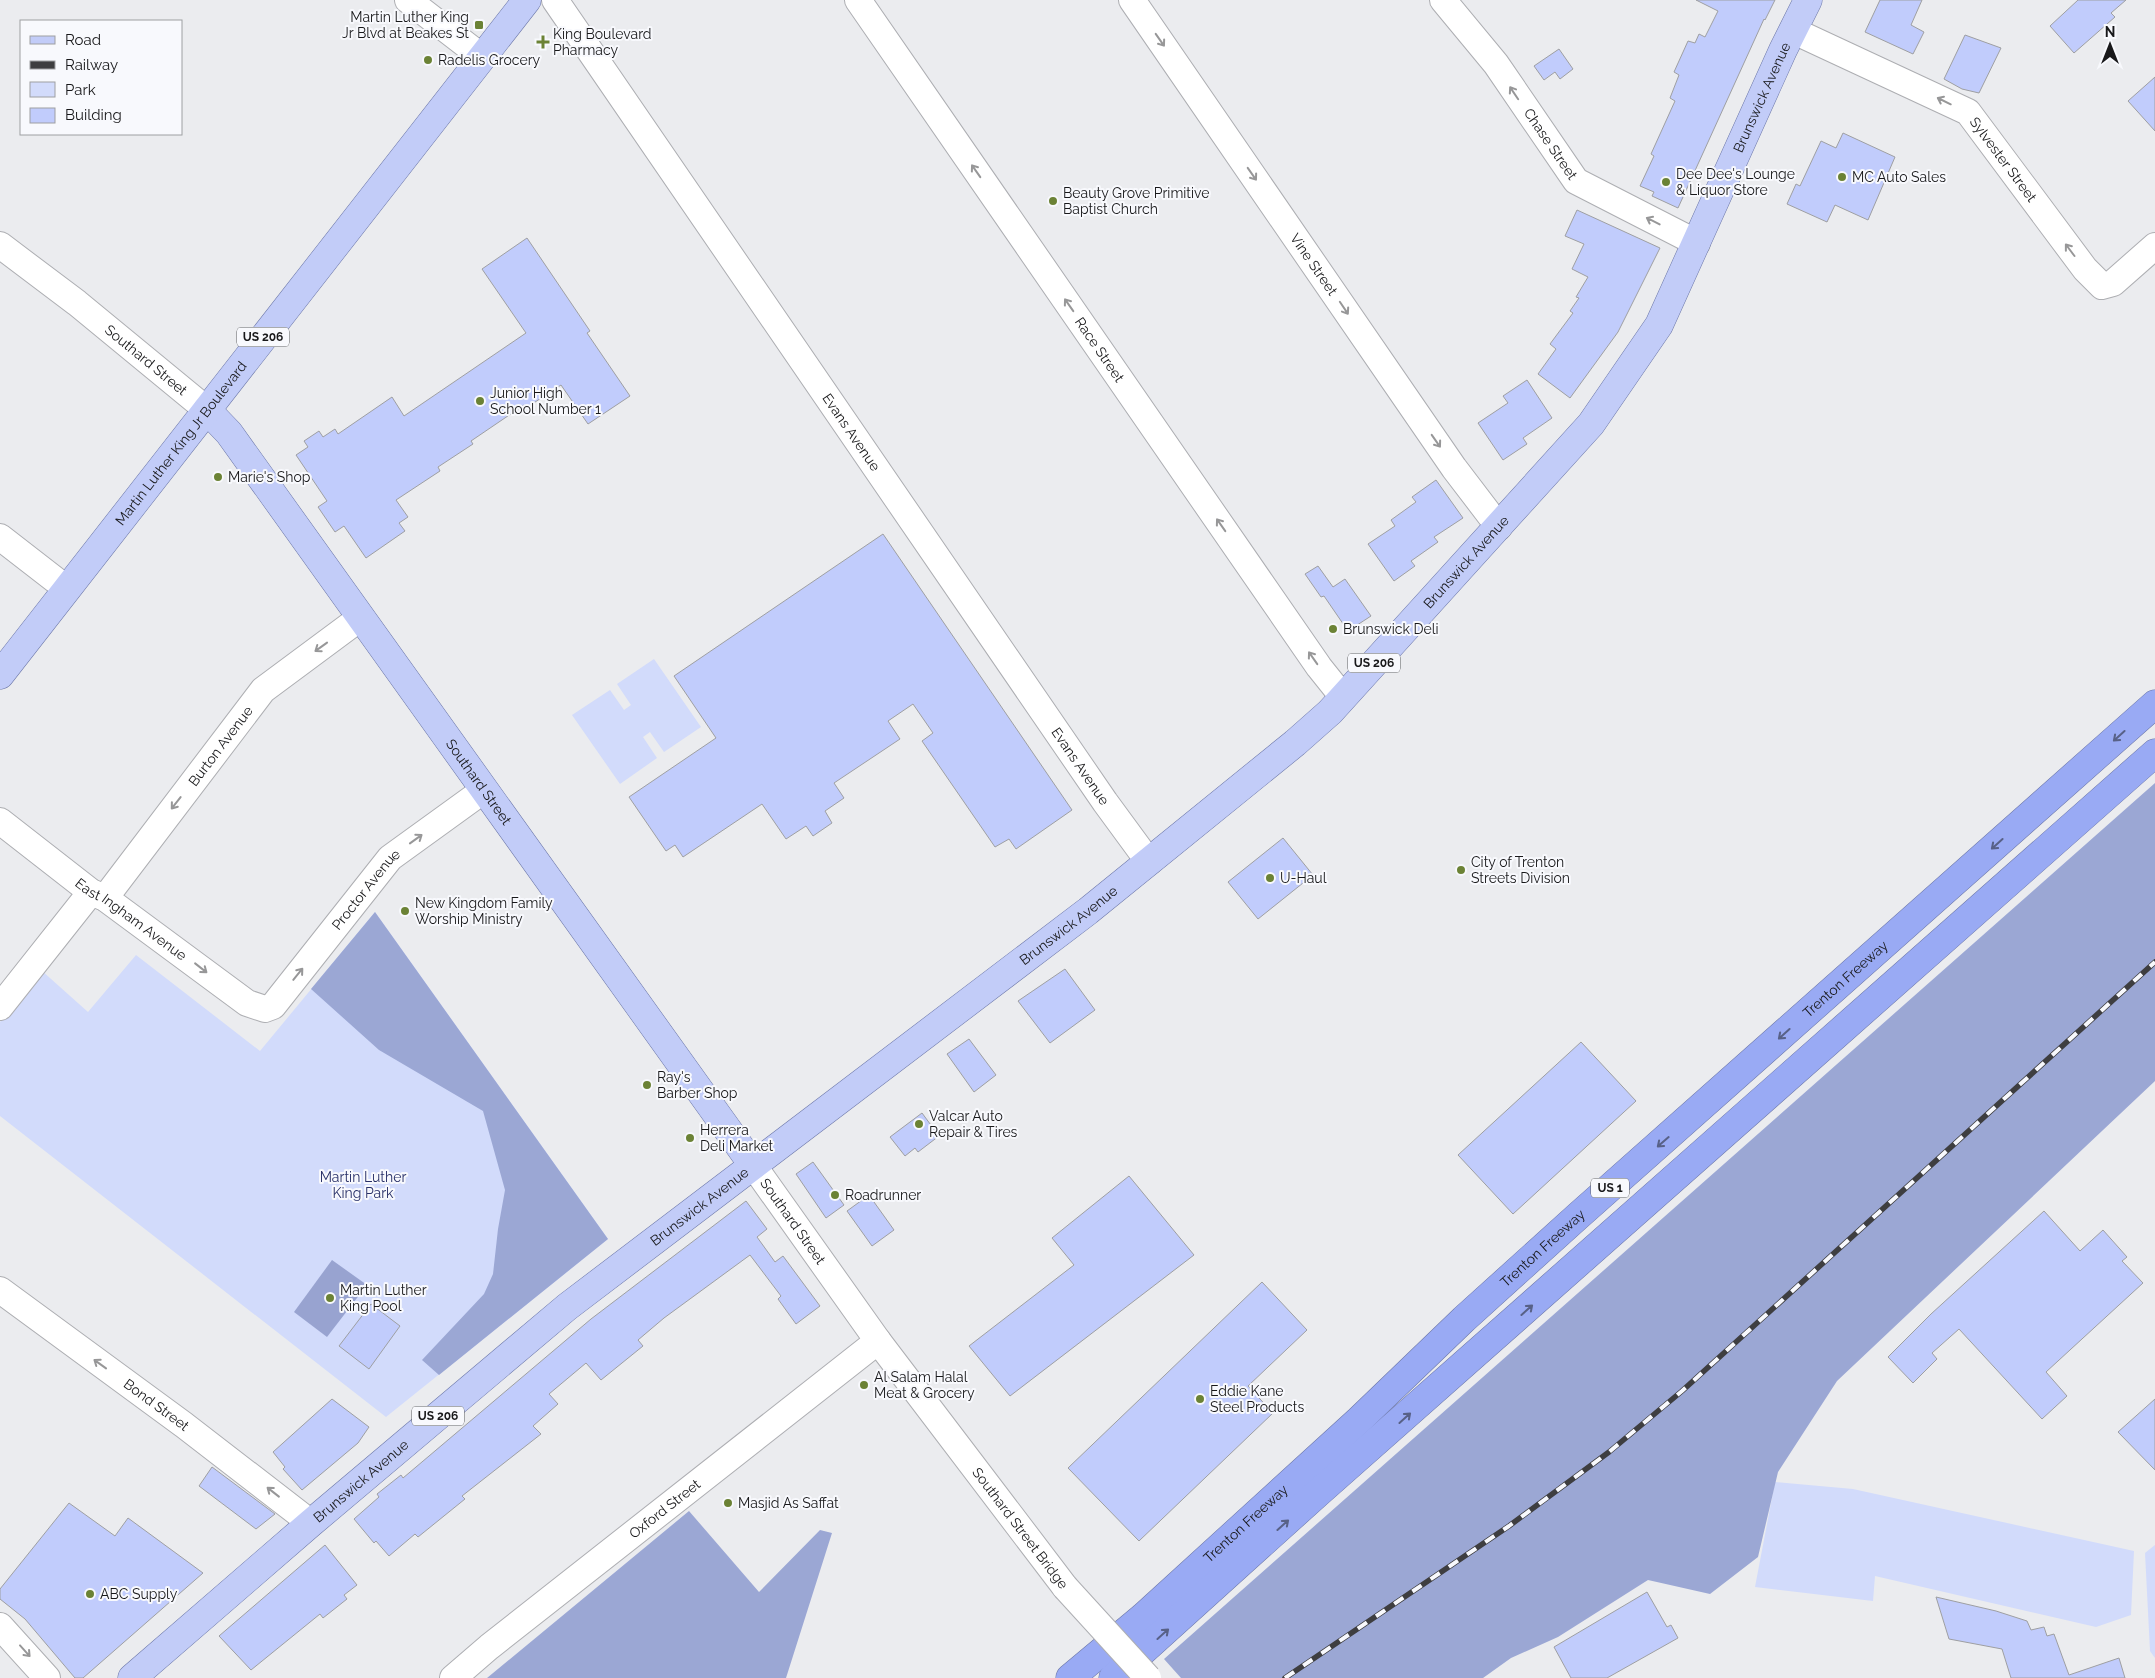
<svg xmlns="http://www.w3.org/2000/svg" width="2155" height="1678" font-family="Raleway,sans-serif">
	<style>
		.green { fill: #d2dbfb }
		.forest { fill: #9ba7d4 }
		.water { fill: #98a3d0 }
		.building { fill: #c1ccfc; stroke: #9e9fa2 }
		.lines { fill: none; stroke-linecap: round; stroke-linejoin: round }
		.minor-casing { stroke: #adaeb2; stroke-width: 28 }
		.major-casing { stroke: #6c77a8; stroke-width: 29 }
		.highway-casing { stroke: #6c77a8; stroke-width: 29 }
		.minor { stroke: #fff; stroke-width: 26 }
		.major { stroke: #c2ccf8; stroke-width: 28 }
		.highway { stroke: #99aaf4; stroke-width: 28 }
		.rail-casing { stroke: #3e3e40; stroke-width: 5.5 }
		.rail { stroke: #f8f9fd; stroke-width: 4; stroke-dasharray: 11; stroke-linecap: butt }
		.minor-bridge-casing { stroke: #adaeb2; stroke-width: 28; stroke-linecap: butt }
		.minor-bridge { stroke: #fff; stroke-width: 26 }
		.oneway { stroke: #979798 }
		.oneway2 { stroke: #586187 }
		.poi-dot { fill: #6b8235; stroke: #f8f9fd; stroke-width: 2 }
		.labels { text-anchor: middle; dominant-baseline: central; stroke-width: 4; stroke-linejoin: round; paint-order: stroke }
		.shield { fill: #f8f9fd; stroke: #5b5c5e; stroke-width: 1 }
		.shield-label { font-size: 12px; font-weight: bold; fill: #18181a }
		.poi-label { font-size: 14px; fill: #18181a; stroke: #f8f9fd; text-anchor: start }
		.street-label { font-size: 14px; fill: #18181a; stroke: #f8f9fd }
		.park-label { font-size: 14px; fill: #283068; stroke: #f8f9fd }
	</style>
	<rect width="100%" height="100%" fill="#ebecef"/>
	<!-- green -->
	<g class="green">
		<path d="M654,659L701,727L664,752L650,732L643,737L657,758L620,784L572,715L610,690L624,710L631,705L617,684Z"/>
		<path d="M375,912L608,1239L386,1417L0,1116V1022L41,970L88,1012L136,955L260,1051Z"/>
		<path d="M1775,1482L1853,1489L2134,1551L2131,1615L2096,1627L1875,1576L1873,1601L1755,1587Z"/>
		<path d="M2155,1545V1658L2150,1651L2145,1553Z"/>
	</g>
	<!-- forest -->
	<g class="forest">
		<path d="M2155,783V1081L1837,1381L1778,1472L1758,1557L1710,1594L1648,1580L1558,1637L1511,1658L1483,1678H1181L1164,1659Z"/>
		<path d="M375,912L608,1239L439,1375L422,1360L484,1294L493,1274L498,1229L505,1190L483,1111L379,1050L311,989Z"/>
		<path d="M689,1511L759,1592L820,1530L832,1533L786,1678H487Z"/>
	</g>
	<!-- water -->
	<path class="water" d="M332,1260L367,1285L327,1337L294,1312Z"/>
	<!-- building -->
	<g class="building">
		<path d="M1696,0H1775L1765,20L1764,19L1678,208L1652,196L1654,192L1640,186L1654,156L1651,154L1675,101L1670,98L1679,75L1674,72L1688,41L1695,43L1699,34L1705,37L1718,11Z"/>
		<path d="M1880,0H1922L1911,25L1924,32L1913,54L1865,32Z"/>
		<path d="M2078,0H2126L2111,13L2115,17L2074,53L2050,26Z"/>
		<path d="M1965,35L2001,48L1979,93L1962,89L1944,79Z"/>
		<path d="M1559,49L1573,69L1560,79L1555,72L1544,80L1534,66Z"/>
		<path d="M2155,77V131L2128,101Z"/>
		<path d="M1843,133L1895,157L1868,220L1835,205L1827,222L1787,204L1796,184L1800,186L1821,141L1836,148Z"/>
		<path d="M1577,210L1660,248L1618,332L1570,398L1538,374L1556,349L1550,344L1573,313L1570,311L1579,298L1576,297L1588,277L1572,269L1584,244L1565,236Z"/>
		<path d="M527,238L590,331L587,333L630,396L588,424L561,385L526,408L524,405L471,441L473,444L438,467L440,471L396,500L408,517L399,523L405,531L366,558L344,526L335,532L318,507L327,501L296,455L308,447L304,441L319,431L323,437L335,429L338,434L392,397L404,416L526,333L482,269Z"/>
		<path d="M1527,380L1552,418L1523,438L1527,444L1503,460L1478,423L1508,403L1503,396Z"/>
		<path d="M1436,480L1463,518L1434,537L1438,542L1411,561L1415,566L1394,581L1368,544L1395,526L1391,520L1416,502L1412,497Z"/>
		<path d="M883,534L1072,810L1016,849L1009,839L995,847L922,741L933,733L913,704L888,721L900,739L834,783L844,798L825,811L832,823L813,836L806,826L786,839L762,804L683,857L675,845L666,851L629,797L716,738L674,676Z"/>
		<path d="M1318,566L1333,587L1345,579L1371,616L1348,631L1324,596L1321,597L1305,574Z"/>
		<path d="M1283,838L1313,875L1258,919L1228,882Z"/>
		<path d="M1065,969L1095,1010L1050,1043L1018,1001Z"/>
		<path d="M969,1039L996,1075L974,1092L947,1054Z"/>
		<path d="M1581,1042L1636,1101L1513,1214L1458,1155Z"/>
		<path d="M922,1113L939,1136L918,1152L915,1148L905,1156L890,1137Z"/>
		<path d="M813,1162L844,1205L826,1218L796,1174Z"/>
		<path d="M1129,1176L1194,1255L1010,1396L969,1346L1074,1265L1052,1238Z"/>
		<path d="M869,1195L894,1230L872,1246L847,1211Z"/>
		<path d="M746,1201L767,1229L757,1237L775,1262L783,1256L820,1306L796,1324L778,1299L781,1296L750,1255L664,1318L638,1340L643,1346L601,1380L586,1363L549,1394L558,1404L533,1426L541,1434L462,1496L465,1499L418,1537L415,1534L389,1556L376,1541L374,1543L354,1519L379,1497L377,1494L401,1475L403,1478L591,1319Z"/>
		<path d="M2044,1211L2080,1251L2103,1230L2127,1257L2122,1261L2143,1283L2046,1372L2067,1396L2042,1419L1959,1329L1932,1353L1937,1359L1913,1383L1888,1357L1931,1314Z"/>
		<path d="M1262,1282L1307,1330L1248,1386L1273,1413L1139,1541L1068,1468Z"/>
		<path d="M371,1304L400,1326L369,1369L339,1346Z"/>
		<path d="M332,1399L369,1427L358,1443L302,1490L283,1469L285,1467L273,1452Z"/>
		<path d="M2155,1399V1470L2118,1432Z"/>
		<path d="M212,1467L275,1514L256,1529L199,1486Z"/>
		<path d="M69,1503L115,1536L128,1518L203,1573L83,1678H75L25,1619L0,1599V1589Z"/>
		<path d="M325,1545L357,1585L344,1595L347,1599L323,1618L320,1614L251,1670L219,1636Z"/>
		<path d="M1647,1592L1667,1627L1671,1625L1678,1638L1607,1678H1571L1554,1647Z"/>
		<path d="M1936,1597L1996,1611L2027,1621L2031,1630L2044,1627L2047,1636L2054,1634L2069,1675L2119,1658L2125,1678H2011L2002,1649L1949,1639Z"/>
	</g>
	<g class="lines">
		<defs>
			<g id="minor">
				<path d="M408,0L482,57"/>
				<path id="s1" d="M555,0L1105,802L1149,862"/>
				<path id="s2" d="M858,0L1319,667L1343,697"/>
				<path id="s3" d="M1132,0L1454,468L1499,527"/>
				<path id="s4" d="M1443,0L1496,64L1576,181L1697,243"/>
				<path id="s5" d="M1794,31L1968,112L2085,269L2102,286L2113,283L2155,246"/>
				<path id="s6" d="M0,245L77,303L207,410"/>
				<path d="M0,537L67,589"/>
				<path id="s7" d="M0,821L91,892L105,898L247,1003L265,1009L273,1006L390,858L484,790"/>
				<path id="s8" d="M105,898L263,690L360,618"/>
				<path d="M0,1007L91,892"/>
				<path id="s9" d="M753,1165L878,1341L1065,1587"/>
				<path id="s10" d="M0,1290L184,1425L311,1523"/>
				<path d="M0,1626L47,1678"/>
				<path id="s11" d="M453,1678L489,1647L878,1341"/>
			</g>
			<g id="major">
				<path id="s12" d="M207,410L229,433L753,1165"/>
				<path id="s13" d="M0,675L527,0"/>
				<path id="s14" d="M132,1678L311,1523L567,1307L1088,911L1295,743L1330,712L1591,424L1659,325L1783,50L1808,0"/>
			</g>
			<g id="highway">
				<path id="s15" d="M1070,1678L1143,1617L1359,1420L1464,1319L1578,1216L2155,704"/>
				<path d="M1113,1678L1318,1493L2155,753"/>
			</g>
		</defs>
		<!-- minor casing -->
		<use href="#minor" class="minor-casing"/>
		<!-- major casing -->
		<use href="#major" class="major-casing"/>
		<!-- highway casing -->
		<use href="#highway" class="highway-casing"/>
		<!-- minor -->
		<use href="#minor" class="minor"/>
		<!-- major -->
		<use href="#major" class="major"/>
		<!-- highway -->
		<use href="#highway" class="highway"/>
		<defs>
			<path id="rail" d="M1285,1678L1509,1526L1609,1452L1682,1391L2155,962"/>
		</defs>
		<!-- rail casing -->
		<use href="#rail" class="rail-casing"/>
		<!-- rail -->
		<use href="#rail" class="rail"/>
		<defs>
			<path id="minor-bridge" d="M1065,1587L1148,1678"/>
		</defs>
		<!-- minor-bridge casing -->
		<use href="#minor-bridge" class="minor-bridge-casing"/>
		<!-- minor-bridge -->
		<use href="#minor-bridge" class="minor-bridge"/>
	</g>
	<!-- one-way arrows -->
	<defs><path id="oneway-shaft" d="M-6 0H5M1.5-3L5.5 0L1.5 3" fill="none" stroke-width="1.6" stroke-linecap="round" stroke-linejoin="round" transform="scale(1.25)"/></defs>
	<g class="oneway">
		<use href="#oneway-shaft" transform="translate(1160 40) rotate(55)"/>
		<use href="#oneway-shaft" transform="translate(1514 93) rotate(-124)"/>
		<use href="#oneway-shaft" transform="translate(1944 101) rotate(-154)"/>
		<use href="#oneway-shaft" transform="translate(976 171) rotate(-125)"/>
		<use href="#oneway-shaft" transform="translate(1252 174) rotate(55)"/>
		<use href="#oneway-shaft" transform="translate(1653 221) rotate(-153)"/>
		<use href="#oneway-shaft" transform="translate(2070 250) rotate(-127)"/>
		<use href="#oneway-shaft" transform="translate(1069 305) rotate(-125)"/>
		<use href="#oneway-shaft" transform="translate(1344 308) rotate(56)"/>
		<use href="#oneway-shaft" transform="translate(1436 441) rotate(55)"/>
		<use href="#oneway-shaft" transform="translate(1221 525) rotate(-125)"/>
		<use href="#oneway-shaft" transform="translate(321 647) rotate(144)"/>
		<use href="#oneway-shaft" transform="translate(1313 658) rotate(-125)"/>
		<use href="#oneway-shaft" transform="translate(176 803) rotate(128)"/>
		<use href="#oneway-shaft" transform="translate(416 839) rotate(-36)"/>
		<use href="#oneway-shaft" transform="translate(201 968) rotate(38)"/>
		<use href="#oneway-shaft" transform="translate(298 974) rotate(-51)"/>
		<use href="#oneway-shaft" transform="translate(100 1364) rotate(-144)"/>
		<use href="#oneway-shaft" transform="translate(273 1492) rotate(-142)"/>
		<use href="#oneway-shaft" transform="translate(25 1651) rotate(48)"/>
	</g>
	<g class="oneway2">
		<use href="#oneway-shaft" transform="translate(2119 736) rotate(138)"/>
		<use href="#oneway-shaft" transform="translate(1997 844) rotate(138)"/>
		<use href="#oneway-shaft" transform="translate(1784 1034) rotate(138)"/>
		<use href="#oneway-shaft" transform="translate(1663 1142) rotate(139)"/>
		<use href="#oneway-shaft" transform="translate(1527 1310) rotate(-42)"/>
		<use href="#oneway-shaft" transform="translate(1405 1418) rotate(-42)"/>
		<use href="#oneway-shaft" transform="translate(1283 1525) rotate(-42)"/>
		<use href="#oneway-shaft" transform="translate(1163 1634) rotate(-42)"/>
	</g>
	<!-- markers -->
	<g class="poi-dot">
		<rect x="474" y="20" width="10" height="10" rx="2.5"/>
		<path d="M540.5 34.5h5v5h5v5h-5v5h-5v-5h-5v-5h5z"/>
		<circle cx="428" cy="60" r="5"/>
		<circle cx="1842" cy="177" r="5"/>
		<circle cx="1666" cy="182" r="5"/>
		<circle cx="1053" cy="201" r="5"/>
		<circle cx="480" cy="401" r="5"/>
		<circle cx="218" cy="477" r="5"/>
		<circle cx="1333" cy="629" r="5"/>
		<circle cx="1461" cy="870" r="5"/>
		<circle cx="1270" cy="878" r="5"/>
		<circle cx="405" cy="911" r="5"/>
		<circle cx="647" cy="1085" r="5"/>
		<circle cx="919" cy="1124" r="5"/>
		<circle cx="690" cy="1138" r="5"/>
		<circle cx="835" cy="1195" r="5"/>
		<circle cx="330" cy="1298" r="5"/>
		<circle cx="864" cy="1385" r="5"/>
		<circle cx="1200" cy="1399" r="5"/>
		<circle cx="728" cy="1503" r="5"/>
		<circle cx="90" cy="1594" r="5"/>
	</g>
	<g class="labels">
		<!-- shield labels -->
		<g class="shield">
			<rect x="237" y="327.5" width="52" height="19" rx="4"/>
			<rect x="1348" y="653.5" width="52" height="19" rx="4"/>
			<rect x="1591" y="1178.5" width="38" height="19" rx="4"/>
			<rect x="412" y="1406.5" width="52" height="19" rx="4"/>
		</g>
		<g class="shield-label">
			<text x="263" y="337">US 206</text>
			<text x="1374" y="663">US 206</text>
			<text x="1610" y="1188">US 1</text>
			<text x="438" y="1416">US 206</text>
		</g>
		<!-- poi labels -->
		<g class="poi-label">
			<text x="469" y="17" text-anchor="end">Martin Luther King<tspan x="469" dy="16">Jr Blvd at Beakes St</tspan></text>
			<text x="553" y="34">King Boulevard<tspan x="553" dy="16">Pharmacy</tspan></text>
			<text x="438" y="60">Radelis Grocery</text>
			<text x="1676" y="174">Dee Dee's Lounge<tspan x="1676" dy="16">&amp; Liquor Store</tspan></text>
			<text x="1852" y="177">MC Auto Sales</text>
			<text x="1063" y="193">Beauty Grove Primitive<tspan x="1063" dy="16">Baptist Church</tspan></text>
			<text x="490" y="393">Junior High<tspan x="490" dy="16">School Number 1</tspan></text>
			<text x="228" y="477">Marie's Shop</text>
			<text x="1343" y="629">Brunswick Deli</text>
			<text x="1471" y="862">City of Trenton<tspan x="1471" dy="16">Streets Division</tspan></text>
			<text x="1280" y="878">U-Haul</text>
			<text x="415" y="903">New Kingdom Family<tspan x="415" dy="16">Worship Ministry</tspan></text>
			<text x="657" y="1077">Ray's<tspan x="657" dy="16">Barber Shop</tspan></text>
			<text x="929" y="1116">Valcar Auto<tspan x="929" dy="16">Repair &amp; Tires</tspan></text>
			<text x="700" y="1130">Herrera<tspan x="700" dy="16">Deli Market</tspan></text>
			<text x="845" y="1195">Roadrunner</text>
			<text x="340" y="1290">Martin Luther<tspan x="340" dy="16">King Pool</tspan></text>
			<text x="874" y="1377">Al Salam Halal<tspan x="874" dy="16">Meat &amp; Grocery</tspan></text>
			<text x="1210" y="1391">Eddie Kane<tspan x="1210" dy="16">Steel Products</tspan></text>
			<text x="738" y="1503">Masjid As Saffat</text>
			<text x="100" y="1594">ABC Supply</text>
		</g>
		<!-- street labels -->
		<g class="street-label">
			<text stroke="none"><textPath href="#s14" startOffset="2298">Brunswick Avenue</textPath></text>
			<text stroke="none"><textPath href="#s4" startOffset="180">Chase Street</textPath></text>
			<text stroke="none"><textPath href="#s5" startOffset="251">Sylvester Street</textPath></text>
			<text stroke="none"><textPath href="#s3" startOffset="321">Vine Street</textPath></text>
			<text stroke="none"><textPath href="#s2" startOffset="425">Race Street</textPath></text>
			<text stroke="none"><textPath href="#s6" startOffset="186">Southard Street</textPath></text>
			<text stroke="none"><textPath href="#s1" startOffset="524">Evans Avenue</textPath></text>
			<text stroke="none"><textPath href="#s13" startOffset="294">Martin Luther King Jr Boulevard</textPath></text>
			<text stroke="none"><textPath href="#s14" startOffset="1742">Brunswick Avenue</textPath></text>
			<text stroke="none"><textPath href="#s8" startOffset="191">Burton Avenue</textPath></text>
			<text stroke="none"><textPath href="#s1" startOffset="929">Evans Avenue</textPath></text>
			<text stroke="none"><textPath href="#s12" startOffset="461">Southard Street</textPath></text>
			<text stroke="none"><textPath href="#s7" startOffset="484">Proctor Avenue</textPath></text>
			<text stroke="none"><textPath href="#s7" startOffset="164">East Ingham Avenue</textPath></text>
			<text stroke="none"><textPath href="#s14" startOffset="1202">Brunswick Avenue</textPath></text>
			<text stroke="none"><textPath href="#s15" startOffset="1044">Trenton Freeway</textPath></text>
			<text stroke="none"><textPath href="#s14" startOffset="738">Brunswick Avenue</textPath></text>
			<text stroke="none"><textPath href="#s9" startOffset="69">Southard Street</textPath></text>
			<text stroke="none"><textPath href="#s15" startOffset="639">Trenton Freeway</textPath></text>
			<text stroke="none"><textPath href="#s10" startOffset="194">Bond Street</textPath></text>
			<text stroke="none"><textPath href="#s14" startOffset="302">Brunswick Avenue</textPath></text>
			<text stroke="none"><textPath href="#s11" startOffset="271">Oxford Street</textPath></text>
			<text stroke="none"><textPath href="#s15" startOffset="234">Trenton Freeway</textPath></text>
			<text stroke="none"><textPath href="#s9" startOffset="451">Southard Street Bridge</textPath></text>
		</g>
		<!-- park labels -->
		<g class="park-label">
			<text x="363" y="1177">Martin Luther<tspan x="363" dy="16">King Park</tspan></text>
		</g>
	</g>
	<!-- legend -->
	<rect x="20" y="20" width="162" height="115" fill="#f8f9fd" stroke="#9e9fa2"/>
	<rect x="30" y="36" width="25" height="8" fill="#c2ccf8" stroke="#9e9fa2"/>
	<text x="65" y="45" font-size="15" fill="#18181a">Road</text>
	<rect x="30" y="61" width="25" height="8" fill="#3e3e40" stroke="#9e9fa2"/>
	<text x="65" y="70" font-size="15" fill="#18181a">Railway</text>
	<rect x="30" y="82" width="25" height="15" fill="#d2dbfb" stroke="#9e9fa2"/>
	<text x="65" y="95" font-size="15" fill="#18181a">Park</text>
	<rect x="30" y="108" width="25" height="15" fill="#c1ccfc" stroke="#9e9fa2"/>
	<text x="65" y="120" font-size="15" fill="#18181a">Building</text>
	<!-- north arrow -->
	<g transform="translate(2110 45)" stroke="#f8f9fd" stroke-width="4" paint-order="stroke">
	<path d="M0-4L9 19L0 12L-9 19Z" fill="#18181a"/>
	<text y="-8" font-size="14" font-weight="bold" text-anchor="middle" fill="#18181a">N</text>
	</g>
</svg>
